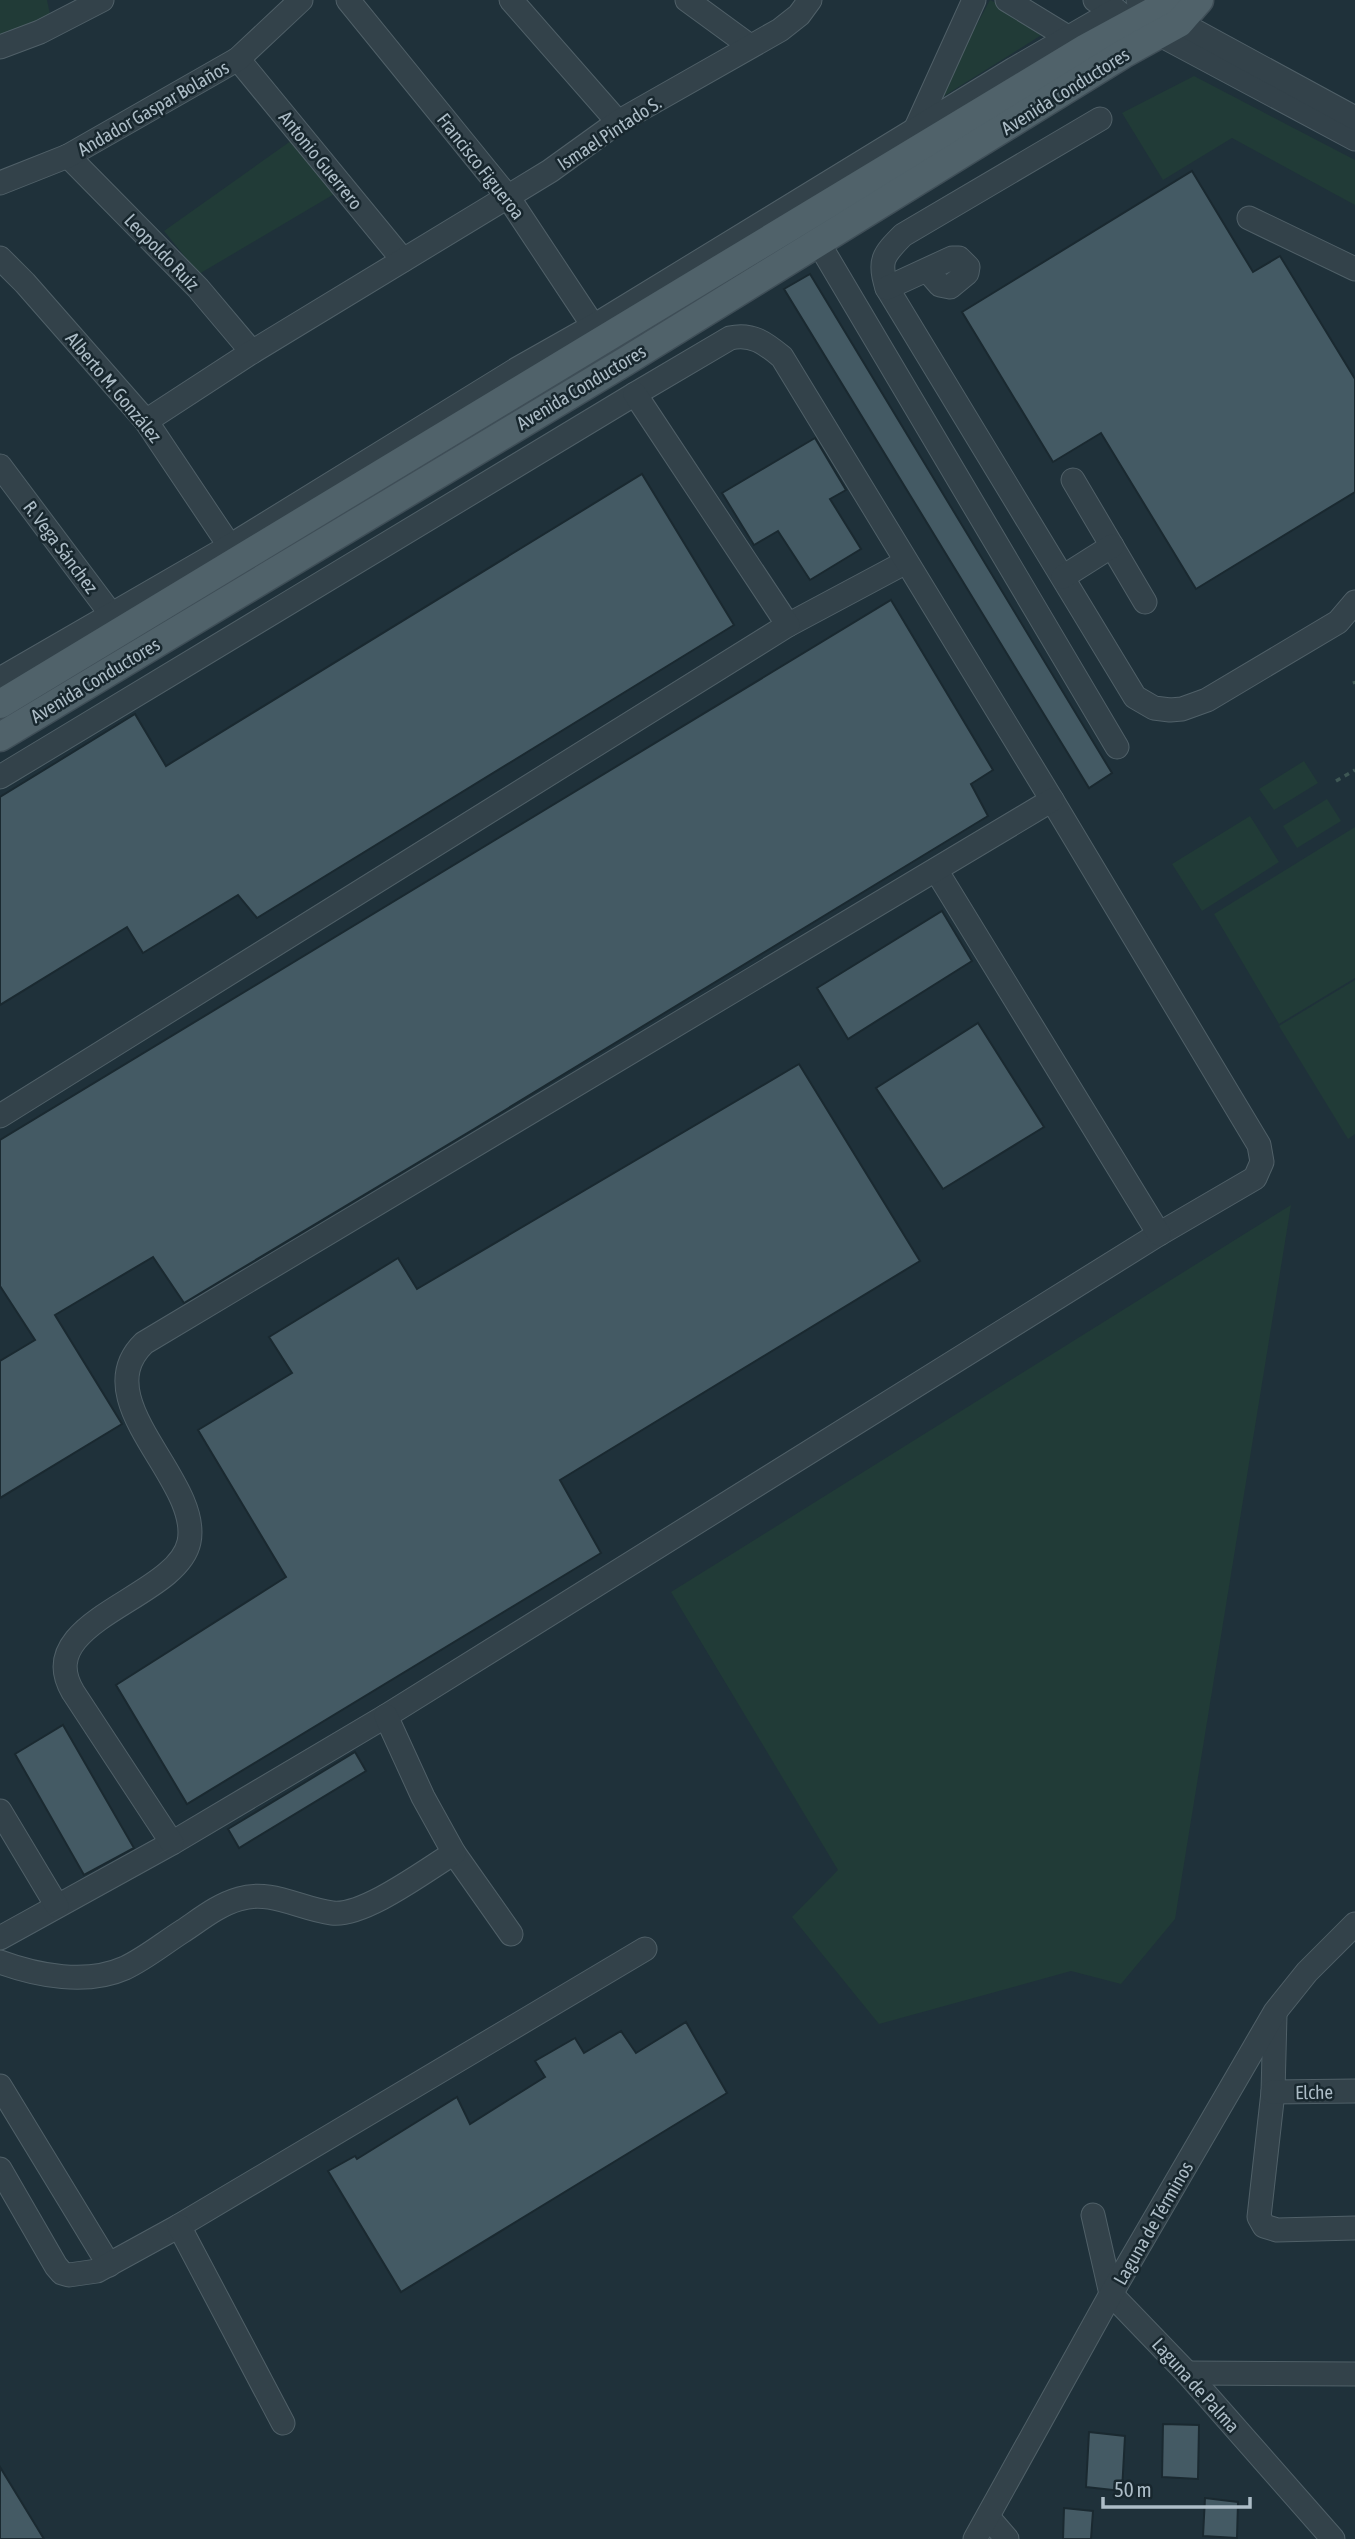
<svg xmlns="http://www.w3.org/2000/svg" width="1355" height="2539" font-family="'Asap Condensed',sans-serif">
	<style>
		.green { fill: #213b37 }
		.building { fill: #445a64; stroke: #1a2930; stroke-width: 2 }
		.lines { fill: none; stroke-linecap: round; stroke-linejoin: round }
		.minor-casing { stroke: #506068; stroke-width: 25 }
		.major-casing { stroke: #3f4e57; stroke-width: 31 }
		.path { stroke: #3e5754; stroke-width: 3.5; stroke-dasharray: 5 5; stroke-linecap: butt }
		.minor { stroke: #33424a; stroke-width: 23 }
		.major { stroke: #50626a; stroke-width: 28 }
		.labels { text-anchor: middle; dominant-baseline: central; stroke-width: 5; stroke-linejoin: round; paint-order: stroke }
		.street-label { font-size: 19px; fill: #adbdc7; stroke: #18272e }
	</style>
	<rect width="100%" height="100%" fill="#1f313a"/>
	<!-- green -->
	<g class="green">
		<path d="M0,0H47L51,19L0,41Z"/>
		<path d="M990,0L1051,29L936,101Z"/>
		<path d="M1194,76L1355,160V205L1232,138L1163,180L1122,113Z"/>
		<path d="M295,138L341,190L199,274L164,231Z"/>
		<path d="M1304,761L1318,783L1274,810L1259,789Z"/>
		<path d="M1327,799L1341,821L1297,848L1283,826Z"/>
		<path d="M1250,816L1279,862L1202,911L1172,864Z"/>
		<path d="M1355,827V978L1279,1024L1214,914Z"/>
		<path d="M1355,980V1134L1348,1139L1279,1026Z"/>
		<path d="M1291,1205L1175,1919L1121,1984L1071,1971L879,2024L792,1917L838,1870L671,1592Z"/>
	</g>
	<!-- building -->
	<g class="building">
		<path d="M1192,171L1253,272L1280,256L1355,379V492L1196,589L1101,433L1053,462L962,312Z"/>
		<path d="M810,274L1112,773L1089,788L784,289Z"/>
		<path d="M815,438L846,490L830,499L861,549L810,580L778,531L754,545L722,493Z"/>
		<path d="M642,474L734,625L257,918L238,895L143,953L127,927L0,1005V797L135,714L166,766Z"/>
		<path d="M891,600L993,770L971,784L988,816L474,1129L184,1303L153,1257L55,1315L122,1424L0,1498V1361L35,1340L0,1286V1140Z"/>
		<path d="M942,911L972,961L848,1039L817,988Z"/>
		<path d="M978,1023L1044,1127L943,1189L876,1088Z"/>
		<path d="M799,1064L920,1261L560,1480L601,1553L187,1804L116,1685L286,1577L198,1430L292,1373L269,1337L398,1258L417,1289Z"/>
		<path d="M63,1725L134,1848L84,1875L15,1754Z"/>
		<path d="M355,1752L366,1771L239,1848L228,1829Z"/>
		<path d="M686,2022L727,2093L401,2292L328,2171L355,2156L357,2159L457,2097L470,2124L545,2077L535,2061L575,2038L584,2053L621,2031L636,2053Z"/>
		<path d="M1163,2424L1199,2425L1198,2479L1162,2477Z"/>
		<path d="M1089,2432L1125,2436L1122,2491L1086,2487Z"/>
		<path d="M0,2467L44,2539H0Z"/>
		<path d="M1205,2498L1238,2502L1237,2538L1203,2536Z"/>
		<path d="M1064,2508L1093,2511L1091,2539H1063Z"/>
	</g>
	<g class="lines">
		<defs>
			<g id="minor">
				<path d="M348,0L508,197L602,339"/>
				<path d="M511,0L618,122"/>
				<path d="M687,0L750,46"/>
				<path d="M1007,0L1079,44"/>
				<path d="M1095,0L1355,139"/>
				<path d="M1138,0L1355,118"/>
				<path d="M0,47L40,32L102,0"/>
				<path d="M238,59L403,260"/>
				<path d="M1100,119L903,235C883,255 878,261 887,288L1135,697L1154,708L1170,710L1182,709L1207,700L1338,622L1355,602"/>
				<path d="M915,130L974,0"/>
				<path d="M68,156L198,288L252,352"/>
				<path d="M0,183L68,156L238,59L301,0"/>
				<path d="M1249,218L1355,269"/>
				<path d="M818,242L1117,747"/>
				<path d="M0,258L25,283L146,421L237,557"/>
				<path d="M887,288L952,258H959L968,267L967,273L950,287L940,285L927,270"/>
				<path d="M146,421L252,352L550,171L618,122L780,30L799,15L810,0"/>
				<path d="M0,466L120,626"/>
				<path d="M1073,480L1145,602"/>
				<path d="M1063,577L1112,546"/>
				<path d="M788,625L906,562"/>
				<path d="M0,679L230,546L517,369L602,321L1014,69L1116,10"/>
				<path d="M0,777L635,394L730,338C752,333 765,343 782,357L1052,800L1259,1145L1262,1162L1255,1178L1159,1234L386,1716L172,1843L0,1938"/>
				<path d="M936,870L1159,1234"/>
				<path d="M0,1116L788,625L635,394"/>
				<path d="M0,1811L57,1906"/>
				<path d="M172,1843L73,1692C30,1620 177,1599 189,1542C202,1480 84,1401 144,1343L1052,800"/>
				<path d="M454,1853L511,1934"/>
				<path d="M0,1962C38,1976 87,1985 125,1968C146,1958 164,1943 183,1931C201,1919 218,1905 239,1899C271,1889 300,1909 332,1913C364,1917 426,1870 454,1853L423,1797L386,1716"/>
				<path d="M1275,2015L1273,2092L1259,2217L1264,2226L1277,2230L1355,2228"/>
				<path d="M0,2086L109,2265"/>
				<path d="M1273,2092L1355,2091"/>
				<path d="M0,2169L56,2266L62,2273L69,2275L97,2271L179,2226L645,1949"/>
				<path d="M1093,2215L1111,2294L1187,2373L1333,2539"/>
				<path d="M179,2226L283,2423"/>
				<path d="M1187,2373L1355,2374"/>
				<path d="M988,2517L1007,2539"/>
				<path d="M975,2539L1111,2294L1275,2012L1307,1972L1355,1924"/>
			</g>
			<g id="major">
				<path d="M0,704L1086,48L1156,10L1193,0"/>
				<path d="M0,737L626,361L1123,54L1179,23L1199,0"/>
			</g>
		</defs>
		<!-- minor casing -->
		<use href="#minor" class="minor-casing"/>
		<!-- major casing -->
		<use href="#major" class="major-casing"/>
		<!-- path -->
		<g class="path">
			<path d="M1354,681L1355,684"/>
			<path d="M1336,781L1355,770"/>
		</g>
		<!-- minor -->
		<use href="#minor" class="minor"/>
		<!-- major -->
		<use href="#major" class="major"/>
	</g>
	<g class="labels">
		<!-- street labels -->
		<g class="street-label">
			<text transform="translate(1065 91) rotate(-32)">Avenida Conductores</text>
			<text transform="translate(153 108) rotate(-30)">Andador Gaspar Bolaños</text>
			<text transform="translate(609 133) rotate(-33)">Ismael Pintado S.</text>
			<text transform="translate(321 160) rotate(51)">Antonio Guerrero</text>
			<text transform="translate(481 166) rotate(52)">Francisco Figueroa</text>
			<text transform="translate(162 252) rotate(46)">Leopoldo Ruíz</text>
			<text transform="translate(114 387) rotate(50)">Alberto M. González</text>
			<text transform="translate(581 387) rotate(-31)">Avenida Conductores</text>
			<text transform="translate(61 547) rotate(53)">R. Vega Sánchez</text>
			<text transform="translate(95 680) rotate(-31)">Avenida Conductores</text>
			<text transform="translate(1314 2092) rotate(-1)">Elche</text>
			<text transform="translate(1153 2223) rotate(-60)">Laguna de Términos</text>
			<text transform="translate(1196 2385) rotate(48)">Laguna de Palma</text>
		</g>
	</g>
	<!-- scale -->
	<path d="M1103 2497v10h147v-10" fill="none" stroke="#adbdc7" stroke-width="3.5"/>
	<text x="1114" y="2497" font-size="21" fill="#adbdc7" stroke="#18272e" stroke-width="5" paint-order="stroke">50 m</text>
</svg>
